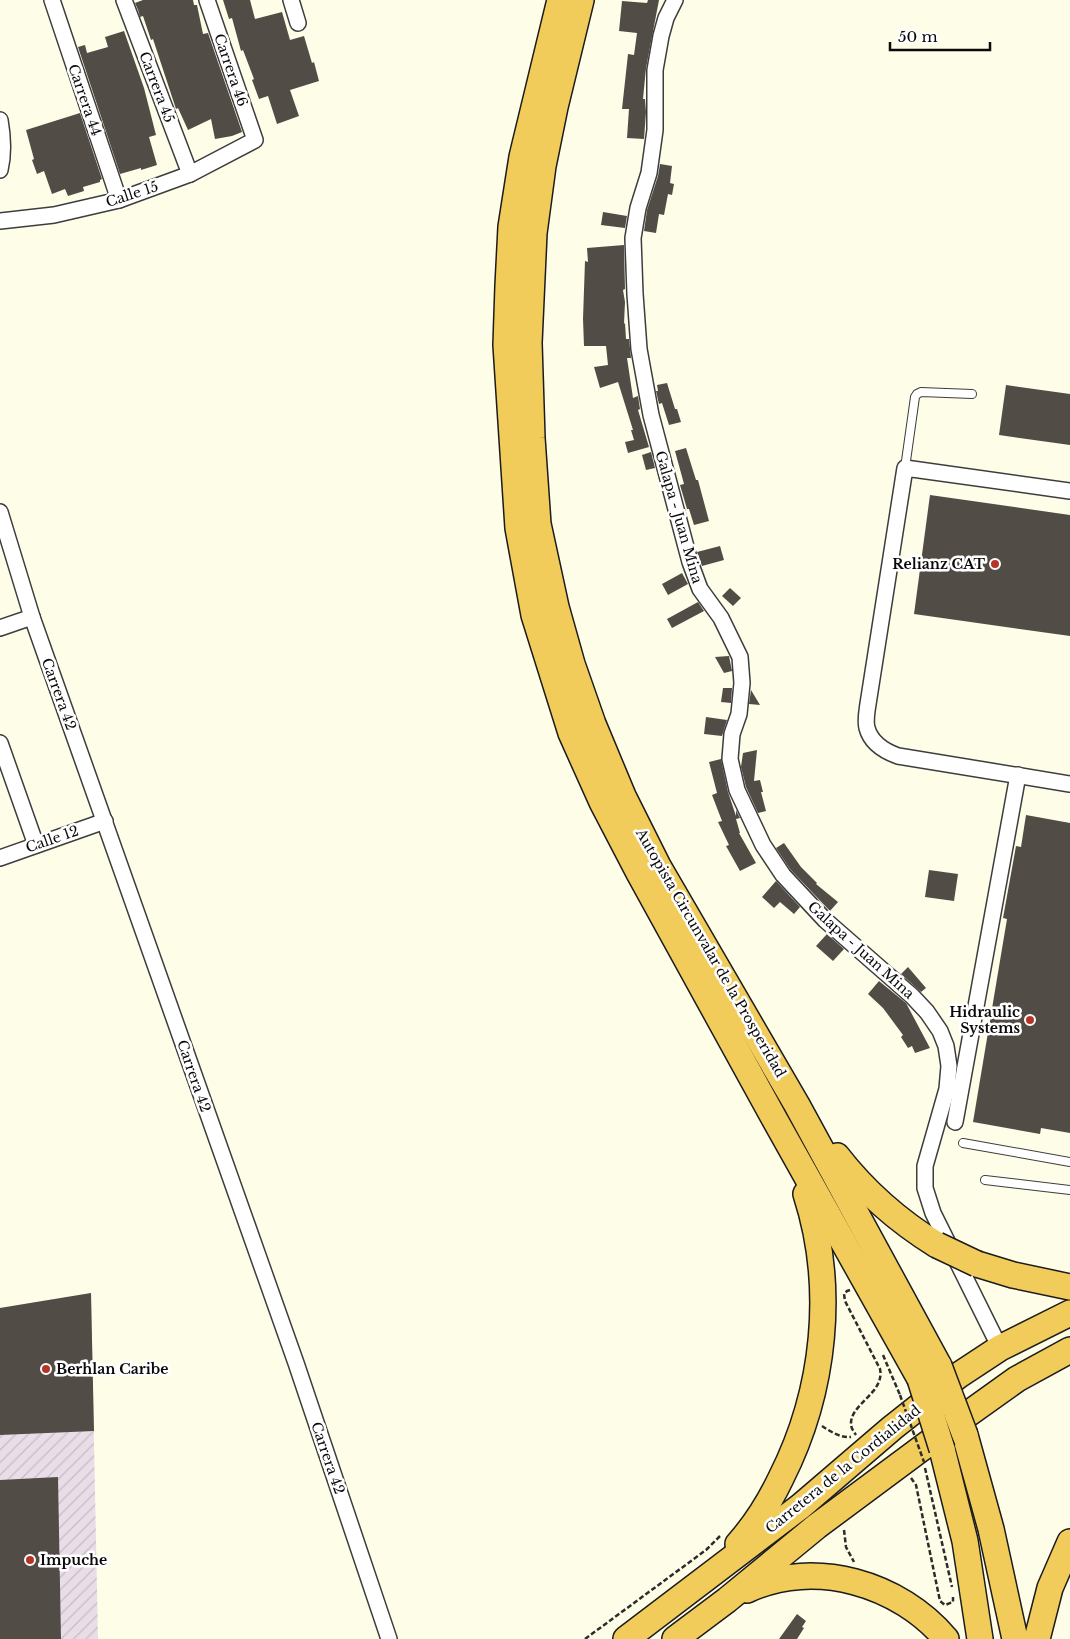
<svg xmlns="http://www.w3.org/2000/svg" width="1070" height="1639" font-family="'Libre Baskerville',serif">
	<style>
		.industrial { fill: url(#industrial-furrows) }
		.building { fill: #524c46 }
		.lines { fill: none; stroke-linecap: round; stroke-linejoin: round }
		.service-casing { stroke: #3d3d3d; stroke-width: 10 }
		.minor-casing { stroke: #3d3d3d; stroke-width: 18 }
		.trunk-casing { stroke: #1b1b1b; stroke-width: 28 }
		.path { stroke: #2c2c2c; stroke-width: 2.5; stroke-dasharray: 5 2.5; stroke-linecap: butt }
		.service { stroke: #fff; stroke-width: 8 }
		.minor { stroke: #fff; stroke-width: 15 }
		.trunk { stroke: #f2cc5a; stroke-width: 25 }
		.trunk-bridge-casing { stroke: #1b1b1b; stroke-width: 28; stroke-linecap: butt }
		.path-bridge { stroke: #2c2c2c; stroke-width: 2.5; stroke-dasharray: 5 2.5; stroke-linecap: butt }
		.trunk-bridge { stroke: #f2cc5a; stroke-width: 25 }
		.poi-dot { fill: #b43527; stroke: #fff; stroke-width: 2 }
		.labels { text-anchor: middle; dominant-baseline: central; stroke-width: 5; stroke-linejoin: round; paint-order: stroke }
		.street-label { font-size: 14px; fill: #0a0a0a; stroke: #fff }
		.poi-label { font-size: 14px; font-weight: bold; fill: #0a0a0a; stroke: #fff; text-anchor: end }
	</style>
	<defs>
		<pattern id="industrial-furrows" width="10" height="10" patternUnits="userSpaceOnUse" patternTransform="scale(1.25)"><rect width="10" height="10" fill="#e9dde8"/><path d="M-1 1l2-2M0 10L10 0M9 11l2-2" fill="none" stroke="#c6bcc6"/></pattern>
	</defs>
	<rect width="100%" height="100%" fill="#fefde7"/>
	<!-- industrial -->
	<path class="industrial" d="M91,1293L98,1639H0V1308Z"/>
	<!-- building -->
	<g class="building">
		<path d="M143,0H193L194,5H197L203,34L208,33L242,132L232,136L215,139L211,119L188,130L178,108L176,109L153,39L151,40L143,16L140,17L138,10L135,3Z"/>
		<path d="M223,0H250L255,19L282,12L290,40L304,36L312,63L314,62L319,81L290,90L299,116L277,124L268,96L259,99L252,80L254,79L243,50L241,51L232,18L229,19Z"/>
		<path d="M648,0H659L646,68L643,99H645L646,112L644,139L627,138L629,109H622L628,54L634,55L637,33L619,31L622,1L647,3Z"/>
		<path d="M124,31L144,88L156,135L149,137L157,165L141,170V168L120,174L78,47L85,45L87,53L108,47L105,37Z"/>
		<path d="M80,113L102,179L100,180V182L83,187L84,191L68,196L65,189L52,194L44,171L37,174L32,160L34,159L26,130Z"/>
		<path d="M660,164L672,166L670,183L674,184L672,195L668,194L664,215L659,214L656,233L644,231L647,210L658,176Z"/>
		<path d="M603,212L627,216L625,228L601,225Z"/>
		<path d="M624,245L625,289L623,290L625,302L624,324L625,323L626,339H629L631,358H627L633,398L638,396L640,409L638,410L649,447L628,453L625,442L634,440L631,430H633L618,382L600,388L594,367L608,365L606,346H584L583,319L585,261L588,262L587,248Z"/>
		<path d="M667,383L675,409H677L681,422L669,425L662,403L659,404L656,391H658L657,385Z"/>
		<path d="M1006,385L1070,394V445L999,435Z"/>
		<path d="M686,448L696,480H698L709,521L694,525L689,509H687L680,485L684,484L675,451Z"/>
		<path d="M651,452L655,468L646,470L642,455Z"/>
		<path d="M930,495L1070,515V636L914,614Z"/>
		<path d="M720,546L724,560L702,566L697,552Z"/>
		<path d="M682,573L688,584L668,595L662,584Z"/>
		<path d="M730,588L741,598L733,606L722,596Z"/>
		<path d="M698,602L704,611L672,628L667,619Z"/>
		<path d="M729,656L732,671L724,673L715,657Z"/>
		<path d="M723,688H732L731,703L721,702Z"/>
		<path d="M751,690L760,705L749,704Z"/>
		<path d="M706,717L727,720L722,736L704,734Z"/>
		<path d="M757,750L754,781L760,780L763,792H761L766,811L758,813L746,787L741,767L743,753Z"/>
		<path d="M721,759L728,792L736,816V810L740,818L736,819L740,833H739L756,863L740,871L726,846L729,845L718,822L722,821L712,795L717,793L709,762Z"/>
		<path d="M1026,815L1070,823V1133L1041,1128L1040,1134L973,1122L1007,919L1003,918L1016,846L1021,847Z"/>
		<path d="M784,843L801,867L817,883L816,884L838,902L830,911L790,869L776,848Z"/>
		<path d="M929,870L958,874L954,901L925,897Z"/>
		<path d="M776,881L800,907L794,914L780,902L774,908L762,897Z"/>
		<path d="M827,934L844,949L833,961L816,946Z"/>
		<path d="M908,967L926,988L921,992L901,974Z"/>
		<path d="M879,981L906,1003L930,1048L915,1053L912,1046L908,1048L901,1037L903,1035L883,1008L868,994Z"/>
		<path d="M91,1293L94,1431L0,1435V1308Z"/>
		<path d="M58,1477L61,1639H0V1480Z"/>
		<path d="M797,1614L806,1621L802,1627L804,1628L797,1639H779Z"/>
	</g>
	<g class="lines">
		<defs>
			<g id="service">
				<path d="M905,468L915,397L917,394L921,392L972,394"/>
				<path d="M963,1143L1070,1162"/>
				<path d="M985,1180L1070,1190"/>
			</g>
			<g id="minor">
				<path d="M52,0L119,200"/>
				<path d="M124,0L190,174"/>
				<path d="M291,0L298,23"/>
				<path d="M675,0L666,18L661,36L655,70V130L649,173L638,208L633,238L635,294L639,349L651,415L690,562L700,589L721,618L740,657L742,683L739,714L732,734L730,759L737,790L763,845L783,875L825,920L912,996L927,1012L940,1031L946,1046L949,1066L947,1089L925,1166V1188L933,1213L1000,1348"/>
				<path d="M0,120C3,137 4,153 0,170"/>
				<path d="M0,221L54,215L119,200L190,174L255,140L207,0"/>
				<path d="M1070,491L905,468L868,704C867,711 865,721 867,728C871,743 884,751 898,756L1070,784"/>
				<path d="M0,512L32,617L296,1363L389,1639"/>
				<path d="M0,628L32,617"/>
				<path d="M0,743L36,845"/>
				<path d="M0,858L105,821"/>
				<path d="M955,1122L1018,775"/>
			</g>
			<g id="trunk">
				<path d="M560,0L522,157L511,227L508,286L506,345L518,528L534,615L571,733L602,802L639,873L775,1120L920,1379"/>
				<path d="M581,0L555,107L543,166L534,233L529,343L532,438L538,524L556,607L572,664L593,724L623,796L658,866L797,1105L939,1366"/>
				<path d="M837,1156C865,1192 898,1221 937,1245"/>
				<path d="M977,1264L1013,1275L1070,1287"/>
				<path d="M965,1435L991,1529L1015,1639"/>
				<path d="M942,1449L965,1541L980,1639"/>
				<path d="M738,1544C755,1525 770,1501 781,1478C825,1391 836,1287 806,1194"/>
				<path d="M747,1590C815,1558 900,1584 946,1639"/>
				<path d="M626,1639L801,1506L892,1428L959,1375L1000,1348L1070,1313"/>
				<path d="M675,1639L727,1600L817,1526L961,1419L1017,1379L1070,1350"/>
				<path d="M1037,1639L1050,1588L1070,1542"/>
			</g>
		</defs>
		<!-- service casing -->
		<use href="#service" class="service-casing"/>
		<!-- minor casing -->
		<use href="#minor" class="minor-casing"/>
		<!-- trunk casing -->
		<use href="#trunk" class="trunk-casing"/>
		<!-- path -->
		<g class="path">
			<path d="M850,1290L847,1291L844,1294L845,1301L880,1369C885,1393 850,1404 851,1424C851,1428 854,1432 856,1435"/>
			<path d="M883,1355L900,1395"/>
			<path d="M822,1426C831,1432 841,1438 851,1437"/>
			<path d="M925,1468L952,1587"/>
			<path d="M911,1478L916,1485L940,1601L945,1605L953,1602V1597"/>
			<path d="M844,1530L846,1547L854,1562"/>
			<path d="M585,1639L706,1550L721,1535"/>
		</g>
		<!-- service -->
		<use href="#service" class="service"/>
		<!-- minor -->
		<use href="#minor" class="minor"/>
		<!-- trunk -->
		<use href="#trunk" class="trunk"/>
		<defs>
			<g id="trunk-bridge">
				<path d="M937,1245L977,1264"/>
				<path d="M939,1366L965,1435"/>
				<path d="M920,1379L942,1449"/>
			</g>
		</defs>
		<!-- trunk-bridge casing -->
		<use href="#trunk-bridge" class="trunk-bridge-casing"/>
		<!-- path-bridge -->
		<path class="path-bridge" d="M900,1395L924,1462"/>
		<!-- trunk-bridge -->
		<use href="#trunk-bridge" class="trunk-bridge"/>
	</g>
	<!-- markers -->
	<g class="poi-dot">
		<circle cx="995" cy="564" r="5"/>
		<circle cx="1030" cy="1020" r="5"/>
		<circle cx="46" cy="1369" r="5"/>
		<circle cx="30" cy="1560" r="5"/>
	</g>
	<g class="labels">
		<!-- street labels -->
		<g class="street-label">
			<text transform="translate(231 70) rotate(71)">Carrera 46</text>
			<text transform="translate(157 87) rotate(69)">Carrera 45</text>
			<text transform="translate(85 100) rotate(71)">Carrera 44</text>
			<text transform="translate(132 194) rotate(-18)">Calle 15</text>
			<text transform="translate(679 517) rotate(74)">Galapa - Juan Mina</text>
			<text transform="translate(59 694) rotate(70)">Carrera 42</text>
			<text transform="translate(52 839) rotate(-19)">Calle 12</text>
			<text transform="translate(861 950) rotate(42)">Galapa - Juan Mina</text>
			<text transform="translate(711 953) rotate(60)">Autopista Circunvalar de la Prosperidad</text>
			<text transform="translate(194 1076) rotate(71)">Carrera 42</text>
			<text transform="translate(328 1458) rotate(71)">Carrera 42</text>
			<text transform="translate(843 1469) rotate(-39)">Carretera de la Cordialidad</text>
		</g>
		<!-- poi labels -->
		<g class="poi-label">
			<text x="985" y="564">Relianz CAT</text>
			<text x="1020" y="1012">Hidraulic<tspan x="1020" dy="16">Systems</tspan></text>
			<text x="56" y="1369" text-anchor="start">Berhlan Caribe</text>
			<text x="40" y="1560" text-anchor="start">Impuche</text>
		</g>
	</g>
	<!-- scale -->
	<path d="M890 42v8h100v-8" fill="none" stroke="#0a0a0a" stroke-width="2.5"/>
	<text x="898" y="42" font-size="15" fill="#0a0a0a" stroke="#ffffff" stroke-width="4" paint-order="stroke">50 m</text>
</svg>
